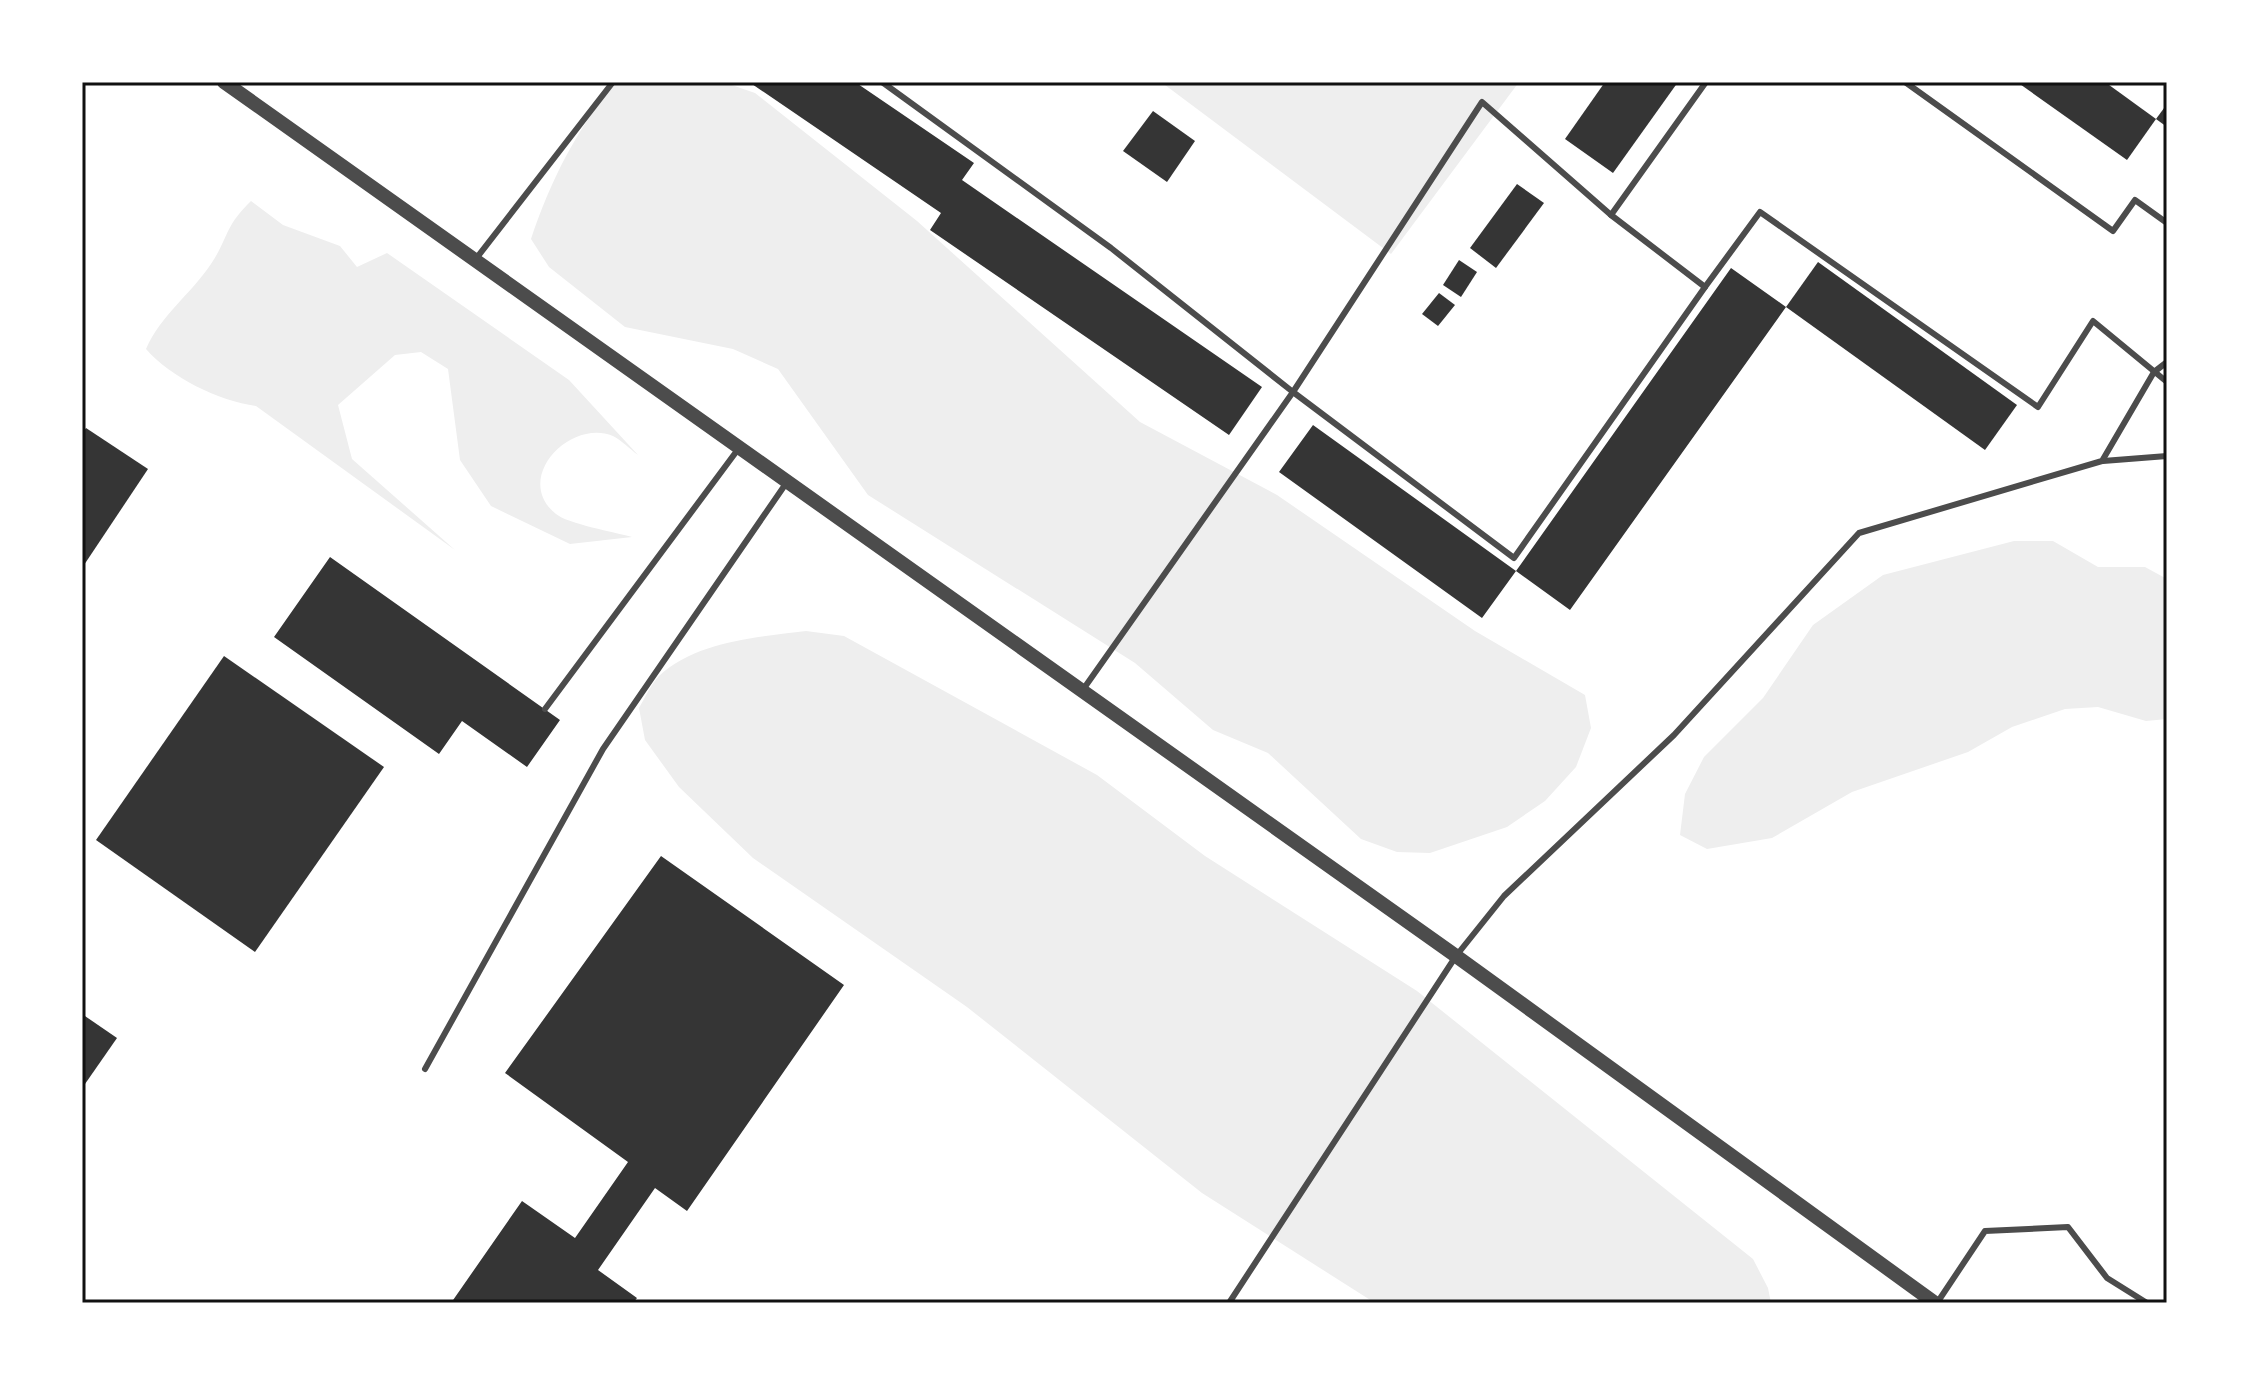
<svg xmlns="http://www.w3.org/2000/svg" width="2249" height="1385" font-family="'Open Sans',sans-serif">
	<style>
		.green { fill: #eee }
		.building { fill: #353535 }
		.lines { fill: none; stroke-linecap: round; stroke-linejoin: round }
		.service { stroke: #4c4c4c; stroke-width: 6 }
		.tertiary { stroke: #4c4c4c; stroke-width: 14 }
		.neatline { fill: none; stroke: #111; stroke-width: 3 }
	</style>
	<rect width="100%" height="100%" fill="#fff"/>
	<!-- green -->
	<g class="green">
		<path d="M617,82H723L755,93L917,221L1140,422L1277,495L1475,631L1585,695L1591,728L1576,767L1545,801L1507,827L1430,853L1397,852L1361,839L1268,753L1213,730L1135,663L868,495L778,369L733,349L625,327L549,267L531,239C550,182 577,127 617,82Z"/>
		<path d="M1161,82H1519L1391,254Z"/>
		<path d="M251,201L283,225L340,246L357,267L387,253L569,380L638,455C630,449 621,440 613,436C570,418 512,479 556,514C568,524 615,532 632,537L570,544L491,506L460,460L448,369L421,352L395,355L338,405L352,459L455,550L256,406C219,401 170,377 146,349C161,315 191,294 211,264C229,237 224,227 251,201Z"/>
		<path d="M2014,541H2053L2098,567H2145L2167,579V719L2146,721L2098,707L2065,709L2012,727L1968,752L1852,792L1772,838L1707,849L1680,835L1685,794L1704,757L1763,698L1813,625L1883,575Z"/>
		<path d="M806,631L844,636L1097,775L1205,856L1417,991L1753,1259L1768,1288L1771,1303H1375L1202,1193L967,1007L753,858L679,787L645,740L639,708C645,698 651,684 659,676C696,641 759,637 806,631Z"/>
	</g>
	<!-- building -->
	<g class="building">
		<path d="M749,82H855L974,163L962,180L1262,387L1229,435L930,230L941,213Z"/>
		<path d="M1605,82H1678L1613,173L1565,139Z"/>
		<path d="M2017,82H2105L2156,119L2127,160Z"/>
		<path d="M2167,104V127L2156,119Z"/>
		<path d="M1153,111L1195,141L1167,182L1123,151Z"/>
		<path d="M1517,184L1544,203L1496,268L1470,248Z"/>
		<path d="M1459,260L1477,272L1461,297L1443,285Z"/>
		<path d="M1818,262L2017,405L1985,450L1786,307Z"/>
		<path d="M1731,268L1786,307L1570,610L1516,571L1482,618L1279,472L1313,425L1516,571Z"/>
		<path d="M1439,293L1455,305L1438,326L1422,314Z"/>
		<path d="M86,428L148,469L82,568V434Z"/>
		<path d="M330,557L560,720L527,767L462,721L439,754L274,637Z"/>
		<path d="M224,656L384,767L255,952L96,840Z"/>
		<path d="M661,856L844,985L687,1211L655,1188L598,1270L637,1298L633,1303H451L522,1201L575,1238L628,1162L505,1073Z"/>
		<path d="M82,1014L117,1038L85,1084L82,1082Z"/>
	</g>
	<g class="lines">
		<!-- service -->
		<g class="service">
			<path d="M882,82L1111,248L1293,392L1514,558L1705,287L1611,215L1706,82"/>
			<path d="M1905,82L2113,231L2135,200L2167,223"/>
			<path d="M475,260L613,82"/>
			<path d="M1705,287L1760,212L2038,407L2093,321L2167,382"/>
			<path d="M2103,461L2167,456"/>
			<path d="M1082,691L1293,392L1482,102L1611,215"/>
			<path d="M545,709L739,448"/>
			<path d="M425,1069L603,749L787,482"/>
			<path d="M1229,1303L1456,956L1504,896L1674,735L1859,533L2102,461L2154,372L2167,362"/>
			<path d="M1937,1303L1985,1231L2068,1227L2107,1278L2147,1303"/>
		</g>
		<!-- tertiary -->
		<path class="tertiary" d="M224,82L1456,956L1935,1303"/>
	</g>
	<!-- border -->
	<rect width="2249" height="1385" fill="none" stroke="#ffffff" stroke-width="168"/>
	<rect x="84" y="84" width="2081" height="1217" class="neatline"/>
</svg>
